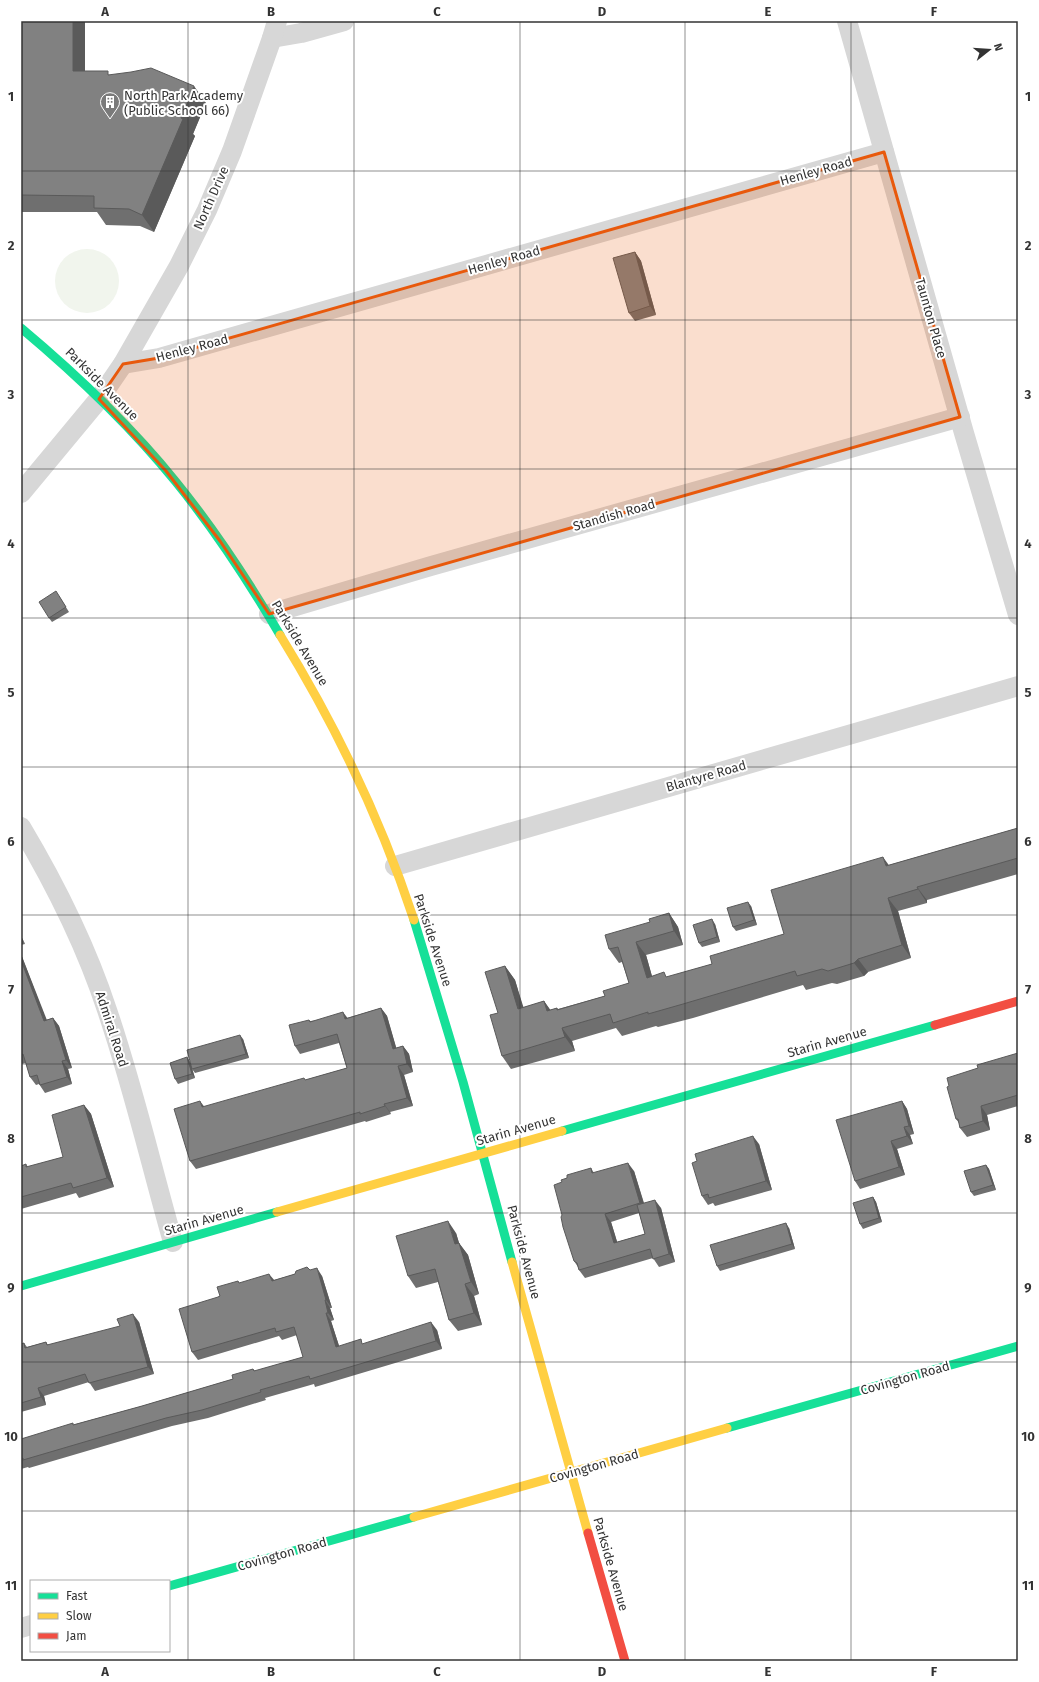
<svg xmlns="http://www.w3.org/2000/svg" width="1039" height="1682" font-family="'Fira Sans',sans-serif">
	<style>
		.green { fill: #f1f5ed }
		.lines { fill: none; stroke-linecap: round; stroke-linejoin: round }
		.street { stroke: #d7d7d7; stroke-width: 20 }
		.fast { stroke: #16e098; stroke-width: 9 }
		.slow { stroke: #ffcf43; stroke-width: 9 }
		.jam { stroke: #f24e42; stroke-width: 9 }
		.wall { fill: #6f6f6f; fill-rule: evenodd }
		.shaded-wall { fill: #5a5a5a }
		.building { fill: #818181; stroke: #5a5a5a }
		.marked { fill: #e8590c; fill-opacity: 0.2; stroke: #e8590c; stroke-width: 3; stroke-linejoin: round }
		.grid { fill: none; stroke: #333; stroke-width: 1; stroke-opacity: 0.55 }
		.labels { text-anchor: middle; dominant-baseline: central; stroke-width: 4; stroke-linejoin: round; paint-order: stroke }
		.poi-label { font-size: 13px; fill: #333; stroke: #fff; text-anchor: start }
		.street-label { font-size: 13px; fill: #333; stroke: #fff }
		.neatline { fill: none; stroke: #333; stroke-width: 1.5 }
		.grid-label { font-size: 13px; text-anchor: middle; font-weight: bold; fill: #333 }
	</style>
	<rect width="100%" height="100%" fill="#fff"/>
	<!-- green -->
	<circle class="green" cx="87" cy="281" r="32"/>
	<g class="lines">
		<!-- street -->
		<g class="street">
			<path d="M847,21L964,433L1018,615"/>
			<path d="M272,38L301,33L344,21"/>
			<path d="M123,364L159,358L884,152"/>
			<path d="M21,493L99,399L123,364L179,266L207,210L232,151L272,38L277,21"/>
			<path d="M269,614L431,566L960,417"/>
			<path d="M21,827C55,884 86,946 107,1010C133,1086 151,1165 173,1242"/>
			<path d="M395,866L1018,686"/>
			<path d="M21,1628L31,1625"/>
		</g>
		<!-- fast -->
		<g class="fast">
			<path d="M21,328C77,375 130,425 176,482C215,530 249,582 280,635"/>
			<path d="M414,920L463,1082L512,1262"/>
			<path d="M562,1131L935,1025"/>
			<path d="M21,1286L277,1212"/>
			<path d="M727,1428L1018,1346"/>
			<path d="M169,1586L414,1517"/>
		</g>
		<!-- slow -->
		<g class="slow">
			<path d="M280,635C335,724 381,820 414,920"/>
			<path d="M277,1212L562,1131"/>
			<path d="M512,1262L588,1533"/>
			<path d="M414,1517L727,1428"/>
		</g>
		<!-- jam -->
		<g class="jam">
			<path d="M935,1025L1018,1001"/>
			<path d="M588,1533L625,1661"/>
		</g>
	</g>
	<!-- wall -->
	<g class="wall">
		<path d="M21,21H85V71L110,75L206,103L193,134L195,136L154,232L140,226L106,225L97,212H21Z"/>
		<path d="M635,252L641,261L656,315L635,321L629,313Z"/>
		<path d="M59,596L69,612L52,622L49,618Z"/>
		<path d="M1018,828V874L927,900V903L898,911L911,958L868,972L864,976L837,984L832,983L806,990L803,985L693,1018L658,1027L656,1026L622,1036L616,1028L572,1041L575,1051L511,1069L502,1056L498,1013L505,966L515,980L523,1008L544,1001L550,1010L557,1008L558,1009L605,996L629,983L622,962L619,963L609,949L650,922L669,913L678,927L683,945L646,955L652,976L668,977L712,964L784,934L889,865Z"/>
		<path d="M751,906L757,925L736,931L733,927Z"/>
		<path d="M715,924L720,942L702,947L699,943Z"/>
		<path d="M21,936L25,944L21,945Z"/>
		<path d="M21,954L46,1020L53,1018L59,1026L72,1068L68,1069L72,1084L45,1093L39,1084L36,1085L30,1077L26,1063L21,1064Z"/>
		<path d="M381,1008L387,1016L396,1048L403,1046L409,1054L413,1072L404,1075L413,1106L390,1112L391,1114L366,1122L365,1121L196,1169L190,1161L204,1107L305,1080L347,1068L339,1043L300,1054L295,1046L309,1020L310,1021L347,1018Z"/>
		<path d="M243,1039L249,1058L195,1073L192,1069Z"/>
		<path d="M1018,1053V1106L987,1115L990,1130L967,1137L960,1128L959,1123L956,1119L949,1086L978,1068Z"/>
		<path d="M187,1057L190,1062L195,1078L178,1084L175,1079Z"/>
		<path d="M902,1101L907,1109L914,1134L910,1135L913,1144L897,1149L905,1175L860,1189L855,1181Z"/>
		<path d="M84,1105L91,1114L114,1187L79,1198L76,1193L21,1209V1166L26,1164L28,1167L63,1157Z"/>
		<path d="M759,1144L772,1190L715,1206L713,1203L708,1205L702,1196Z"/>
		<path d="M986,1165L989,1169L996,1190L974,1196L971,1192Z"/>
		<path d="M591,1168L594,1173L634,1171L644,1203L661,1208L675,1262L659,1267L653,1258L585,1278L579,1270L578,1267L574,1261L562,1215V1182L567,1178ZM639,1213L645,1234L617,1242L611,1222Z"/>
		<path d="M873,1197L876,1202L882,1222L863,1229L860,1224Z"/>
		<path d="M789,1228L795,1249L720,1271L717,1266Z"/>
		<path d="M456,1233L459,1243L468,1255L479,1294L474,1296L482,1325L458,1331L449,1320L438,1282L416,1288L408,1276Z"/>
		<path d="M310,1270L322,1276L332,1308H330L334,1320L331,1321L339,1346L364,1344L437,1330L442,1349L315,1387L314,1384L265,1398L266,1400L208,1418L172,1426L29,1468L28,1467L21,1469V1439L142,1406L233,1379L253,1369L255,1371L303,1357L297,1335L282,1340L279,1336L198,1360L192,1352L218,1297L238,1281L239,1283L274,1280Z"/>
		<path d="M139,1322L154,1374L95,1391L89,1382L44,1396L46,1405L21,1412V1344L24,1343L27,1347L46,1342L48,1345Z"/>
	</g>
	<!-- shaded-wall -->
	<g class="shaded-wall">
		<path d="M73,21H85V87L73,71Z"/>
		<path d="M194,86L206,103L193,134L195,136L154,232L142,215Z"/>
		<path d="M635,252L641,261L656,315L650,306Z"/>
		<path d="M883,857L893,871L886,866Z"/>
		<path d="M917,887L927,900V903L918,889Z"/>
		<path d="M888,898L898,911L911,958L902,945Z"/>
		<path d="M748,902L751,906L757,925L754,920Z"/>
		<path d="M669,913L678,927L683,945L674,931Z"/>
		<path d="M712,919L715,924L720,942L717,937Z"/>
		<path d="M21,936L25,944L21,938Z"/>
		<path d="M636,942L646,955L656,991L647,978Z"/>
		<path d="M21,954L50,1028L44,1021L21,960Z"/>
		<path d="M858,959L868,972L864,976L854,963Z"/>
		<path d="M505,966L515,980L528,1022L518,1009Z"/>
		<path d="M544,1001L554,1015L547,1011Z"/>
		<path d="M381,1008L387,1016L399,1057L393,1049Z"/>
		<path d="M343,1012L349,1020L345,1019Z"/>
		<path d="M53,1018L59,1026L72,1068L66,1060Z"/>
		<path d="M562,1028L572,1041L575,1051L565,1037Z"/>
		<path d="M240,1035L243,1039L249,1058L246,1054Z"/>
		<path d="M403,1046L409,1054L413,1072L407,1064Z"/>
		<path d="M187,1057L190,1062L195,1078L192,1074Z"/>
		<path d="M62,1061L68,1069L72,1084L67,1077Z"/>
		<path d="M398,1066L404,1075L413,1106L407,1098Z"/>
		<path d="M200,1101L206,1109L202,1107Z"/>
		<path d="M902,1101L907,1109L914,1134L909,1126Z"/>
		<path d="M384,1104L390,1112L391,1114L385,1106Z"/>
		<path d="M84,1105L91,1114L114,1187L107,1178Z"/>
		<path d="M981,1106L987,1115L990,1130L983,1121Z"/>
		<path d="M904,1127L910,1135L913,1144L907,1136Z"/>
		<path d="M753,1136L759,1144L772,1190L766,1181Z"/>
		<path d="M891,1141L897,1149L905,1175L899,1167Z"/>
		<path d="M628,1163L634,1171L646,1211L640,1203Z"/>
		<path d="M986,1165L989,1169L996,1190L993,1185Z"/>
		<path d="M873,1197L876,1202L882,1222L879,1218Z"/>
		<path d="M655,1200L661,1208L675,1262L669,1254Z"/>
		<path d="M605,1214L611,1222L620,1251L614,1243Z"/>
		<path d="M448,1221L456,1233L463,1256L455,1244Z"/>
		<path d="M786,1223L789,1228L795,1249L792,1244Z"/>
		<path d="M459,1243L468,1255L479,1294L471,1282Z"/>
		<path d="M317,1268L322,1276L332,1308L326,1300Z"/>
		<path d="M269,1274L275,1281H272Z"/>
		<path d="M465,1284L474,1296L482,1325L474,1313Z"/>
		<path d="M325,1300L330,1308L334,1320L328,1313Z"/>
		<path d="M326,1313L331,1321L342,1355L336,1347Z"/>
		<path d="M133,1314L139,1322L154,1374L148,1367Z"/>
		<path d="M431,1322L437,1330L442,1349L436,1341Z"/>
		<path d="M38,1388L44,1396L46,1405L41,1397Z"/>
	</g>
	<!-- building -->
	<g class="building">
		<path d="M21,21H73V71H108V75L131,72L151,68L194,86L181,118L183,119L142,215L129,209L94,208V196L21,195Z"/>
		<path d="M635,252L650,306L629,313L613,258Z"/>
		<path d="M56,591L66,607L49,618L39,602Z"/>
		<path d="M1018,828V858L917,887L918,889L888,898L902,945L858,959L854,963L828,971L822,969L797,976L795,971L683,1004L648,1014V1012L613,1023L610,1014L562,1028L565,1037L502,1056L490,1015L498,1013L485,972L505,966L518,1009L544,1001L547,1011L557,1008V1010L605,996L603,991L629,983L618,947L609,949L605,935L650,922L649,919L669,913L674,931L636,942L647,978L664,972L666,977L712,964L710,956L784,934L771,890L883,857L886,866Z"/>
		<path d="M748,902L754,920L733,927L727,908Z"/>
		<path d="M712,919L717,937L699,943L693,925Z"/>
		<path d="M21,960L44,1021L53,1018L66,1060L62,1061L67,1077L40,1085L37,1075L30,1077L23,1054L21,1055Z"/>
		<path d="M381,1008L393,1049L403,1046L407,1064L398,1066L407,1098L384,1104L385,1106L360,1114V1112L190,1161L174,1109L200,1101L202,1107L304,1078L305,1080L347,1068L337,1034L295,1046L289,1025L309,1020L310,1022L343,1012L345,1019Z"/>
		<path d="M240,1035L246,1054L192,1069L187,1050Z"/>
		<path d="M1018,1053V1095L981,1106L983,1121L960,1128L958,1119H956L947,1087L949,1086L947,1078L978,1068L977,1065Z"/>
		<path d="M187,1057L192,1074L175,1079L170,1063Z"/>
		<path d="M902,1101L909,1126L904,1127L907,1136L891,1141L899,1167L855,1181L836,1120Z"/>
		<path d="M84,1105L107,1178L73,1188L71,1183L21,1197V1166L26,1164V1167L63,1157L52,1115Z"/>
		<path d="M753,1136L766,1181L709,1198L708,1194L702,1196L692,1163L697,1161L695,1154Z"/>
		<path d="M628,1163L640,1203L605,1214L614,1243L645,1234L637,1205L655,1200L669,1254L653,1259L650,1249L579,1270L577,1263L574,1261L563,1227L561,1217L562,1215L554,1185L562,1182L561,1180L567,1178V1175L591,1168L592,1173Z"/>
		<path d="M986,1165L993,1185L971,1192L964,1171Z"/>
		<path d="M873,1197L879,1218L860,1224L853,1203Z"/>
		<path d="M448,1221L455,1244L459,1243L471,1282L465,1284L474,1313L449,1320L435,1269L408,1276L396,1236Z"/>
		<path d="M786,1223L792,1244L717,1266L710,1245Z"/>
		<path d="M307,1267L310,1270L317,1268L326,1300H325L328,1313H326L336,1347L361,1339L362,1344L431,1322L436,1341L310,1379L309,1376L260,1390L261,1392L202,1410L166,1418L23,1460V1458L21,1459V1439L73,1423V1425L142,1406L233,1379L232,1375L253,1369L254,1371L303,1357L294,1327L276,1332L275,1328L192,1352L179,1309L218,1297L220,1296L217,1287L238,1281L239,1283L269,1274L272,1281L295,1274L296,1271Z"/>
		<path d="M133,1314L148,1367L89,1383L85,1374L38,1388L41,1397L21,1403V1344L24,1343L25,1348L46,1342L47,1345L120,1326L117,1319Z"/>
	</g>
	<!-- marked area -->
	<path class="marked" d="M884,152L960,417L269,614L220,541L166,471L99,399L123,364L159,358Z"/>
	<!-- grid -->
	<path class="grid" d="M188,21V1661M354,21V1661M520,21V1661M685,21V1661M851,21V1661M21,171H1018M21,320H1018M21,469H1018M21,618H1018M21,767H1018M21,915H1018M21,1064H1018M21,1213H1018M21,1362H1018M21,1511H1018"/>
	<!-- icons -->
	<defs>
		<symbol id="building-pin" viewBox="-11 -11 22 30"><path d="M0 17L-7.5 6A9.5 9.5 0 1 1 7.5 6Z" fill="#7a7a7a" stroke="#fff"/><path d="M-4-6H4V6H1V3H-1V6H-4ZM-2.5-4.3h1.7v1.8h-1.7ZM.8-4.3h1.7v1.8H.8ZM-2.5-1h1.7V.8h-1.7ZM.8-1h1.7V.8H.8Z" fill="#fff"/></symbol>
	</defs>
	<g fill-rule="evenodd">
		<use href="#building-pin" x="99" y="91" width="22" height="30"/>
	</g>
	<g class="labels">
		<!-- poi labels -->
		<g class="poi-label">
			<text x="124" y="95">North Park Academy<tspan x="124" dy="15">(Public School 66)</tspan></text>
		</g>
		<!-- street labels -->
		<g class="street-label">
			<text transform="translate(816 171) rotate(-16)">Henley Road</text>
			<text transform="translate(211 198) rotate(-66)">North Drive</text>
			<text transform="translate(504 260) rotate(-16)">Henley Road</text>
			<text transform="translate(931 318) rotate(74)">Taunton Place</text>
			<text transform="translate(192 348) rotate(-15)">Henley Road</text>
			<text transform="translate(102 384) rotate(45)">Parkside Avenue</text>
			<text transform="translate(614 515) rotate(-16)">Standish Road</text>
			<text transform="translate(300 643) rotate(59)">Parkside Avenue</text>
			<text transform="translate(706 776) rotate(-16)">Blantyre Road</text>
			<text transform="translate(433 940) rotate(72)">Parkside Avenue</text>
			<text transform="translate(112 1029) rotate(72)">Admiral Road</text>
			<text transform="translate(827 1042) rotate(-16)">Starin Avenue</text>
			<text transform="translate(516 1130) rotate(-16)">Starin Avenue</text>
			<text transform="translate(204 1220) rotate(-16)">Starin Avenue</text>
			<text transform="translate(524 1252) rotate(75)">Parkside Avenue</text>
			<text transform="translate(905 1378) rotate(-16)">Covington Road</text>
			<text transform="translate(594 1466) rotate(-16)">Covington Road</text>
			<text transform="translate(282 1554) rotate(-16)">Covington Road</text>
			<text transform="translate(611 1564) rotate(74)">Parkside Avenue</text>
		</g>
	</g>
	<!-- border -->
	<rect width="1039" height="1682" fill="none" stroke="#ffffff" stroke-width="44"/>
	<!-- legend -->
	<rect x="30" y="1580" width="140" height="72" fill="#ffffff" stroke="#adadad"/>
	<rect x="38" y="1593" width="20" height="6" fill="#16e098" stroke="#adadad"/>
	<text x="66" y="1600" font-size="12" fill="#333333">Fast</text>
	<rect x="38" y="1613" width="20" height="6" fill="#ffcf43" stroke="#adadad"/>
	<text x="66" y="1620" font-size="12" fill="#333333">Slow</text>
	<rect x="38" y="1633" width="20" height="6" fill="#f24e42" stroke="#adadad"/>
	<text x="66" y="1640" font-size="12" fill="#333333">Jam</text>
	<!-- north arrow -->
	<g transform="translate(989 50) rotate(73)" stroke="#ffffff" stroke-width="3" paint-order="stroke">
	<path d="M0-3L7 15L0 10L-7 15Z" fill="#333333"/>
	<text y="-6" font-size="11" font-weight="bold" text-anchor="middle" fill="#333333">N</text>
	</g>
	<rect x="22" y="22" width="995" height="1638" class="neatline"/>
	<g class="grid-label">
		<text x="105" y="16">A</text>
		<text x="271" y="16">B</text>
		<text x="437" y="16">C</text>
		<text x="602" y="16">D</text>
		<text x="768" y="16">E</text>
		<text x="934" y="16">F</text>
		<text x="11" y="101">1</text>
		<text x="1028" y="101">1</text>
		<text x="11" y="250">2</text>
		<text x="1028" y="250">2</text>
		<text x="11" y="399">3</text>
		<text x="1028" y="399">3</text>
		<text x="11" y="548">4</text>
		<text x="1028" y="548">4</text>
		<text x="11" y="697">5</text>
		<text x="1028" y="697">5</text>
		<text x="11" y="846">6</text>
		<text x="1028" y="846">6</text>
		<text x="11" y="994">7</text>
		<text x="1028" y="994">7</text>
		<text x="11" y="1143">8</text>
		<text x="1028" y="1143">8</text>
		<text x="11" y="1292">9</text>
		<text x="1028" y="1292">9</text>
		<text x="11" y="1441">10</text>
		<text x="1028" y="1441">10</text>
		<text x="11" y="1590">11</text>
		<text x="1028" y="1590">11</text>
		<text x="105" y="1676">A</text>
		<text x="271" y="1676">B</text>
		<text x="437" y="1676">C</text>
		<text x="602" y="1676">D</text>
		<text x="768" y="1676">E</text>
		<text x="934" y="1676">F</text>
	</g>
</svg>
